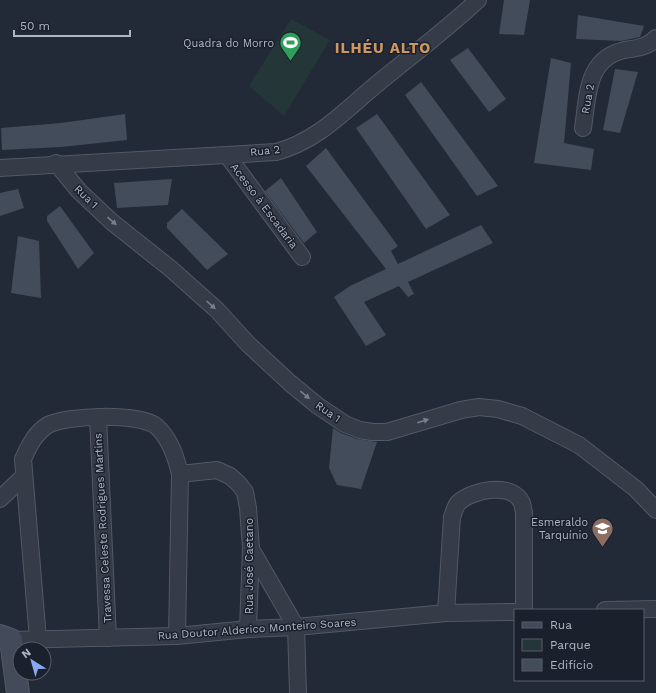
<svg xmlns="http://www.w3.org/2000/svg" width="656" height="693" font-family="'Work Sans',sans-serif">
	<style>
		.green { fill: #253639 }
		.building { fill: #434c5b }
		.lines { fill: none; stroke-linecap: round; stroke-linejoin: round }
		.street-casing { stroke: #535965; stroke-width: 18 }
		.secondary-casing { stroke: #535965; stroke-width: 24 }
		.street { stroke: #353b47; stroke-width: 16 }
		.secondary { stroke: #434a5a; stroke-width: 22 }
		.oneway { fill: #797f8c }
		.labels { text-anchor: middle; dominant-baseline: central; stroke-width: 3; stroke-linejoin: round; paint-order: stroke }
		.poi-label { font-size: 11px; fill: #b0b6c4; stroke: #1b212c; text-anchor: end }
		.street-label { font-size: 11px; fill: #b0b6c4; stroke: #1b212c }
		.district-label { font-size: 15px; font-weight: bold; letter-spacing: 1px; fill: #cc9762; stroke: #1b212c }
	</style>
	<rect width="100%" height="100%" fill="#222937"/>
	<!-- green -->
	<path class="green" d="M291,19L330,40L284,116L249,86Z"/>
	<!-- building -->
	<g class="building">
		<path d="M504,0H530L524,35L499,34Z"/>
		<path d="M578,15L644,26L640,37L621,41L576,39Z"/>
		<path d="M468,48L506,99L489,112L450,60Z"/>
		<path d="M551,58L571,63L564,143L594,149L591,170L534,163Z"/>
		<path d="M615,69L638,72L620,133L603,130Z"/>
		<path d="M421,82L498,186L477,196L405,95Z"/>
		<path d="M125,114L127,140L61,147L2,150L1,128L61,123Z"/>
		<path d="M377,114L450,215L426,229L356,128Z"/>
		<path d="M326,148L398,246L391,251L398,264L481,225L493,243L408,282L414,294L408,297L399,286L364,302L386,335L366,346L334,297L350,286L386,269L306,166Z"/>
		<path d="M281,178L317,232L304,243L265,191Z"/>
		<path d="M172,179L168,205L117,208L114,183Z"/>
		<path d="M18,189L24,208L0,216V193Z"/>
		<path d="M60,206L94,253L78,269L47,221V216Z"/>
		<path d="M182,209L228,254L207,270L167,228V223Z"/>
		<path d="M18,236L39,241L41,298L11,293Z"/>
		<path d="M333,428L341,433L357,439L377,442L361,489L337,485L329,468Z"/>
	</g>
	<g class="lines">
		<defs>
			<g id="street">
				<path d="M583,128C588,96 586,58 625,50C637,48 648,47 656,38"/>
				<path d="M227,155L302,257"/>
				<path d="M56,163L79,191L112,222L171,269L217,310L248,344L290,383L318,406L345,424L360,430L372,432H387L461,410L479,407L498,409L522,416L579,445L636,489L656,510"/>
				<path d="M0,168L276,152C318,141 345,110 377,84C411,56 446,30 478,0"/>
				<path d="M98,417L108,638"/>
				<path d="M180,474L217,470L230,476L238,483L245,492L248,508L251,548L248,629"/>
				<path d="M0,499L24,476"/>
				<path d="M251,549L296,627L298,693"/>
				<path d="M605,610L656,609"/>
				<path d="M446,613L452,517C454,512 455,507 458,503C472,490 512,481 522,503C523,506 523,509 524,512V610"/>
				<path d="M38,639L23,459C29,446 35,433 48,425C67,415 138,413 156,426C170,438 176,457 180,474L177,636"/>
				<path d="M11,640L177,636L248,629L296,627L446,613L515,612"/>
			</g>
			<path id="secondary" d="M0,636L11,640L18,693"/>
		</defs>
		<!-- street casing -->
		<use href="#street" class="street-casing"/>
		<!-- secondary casing -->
		<use href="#secondary" class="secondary-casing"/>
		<!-- street -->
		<use href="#street" class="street"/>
		<!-- secondary -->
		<use href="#secondary" class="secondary"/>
	</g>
	<!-- one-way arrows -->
	<defs><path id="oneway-solid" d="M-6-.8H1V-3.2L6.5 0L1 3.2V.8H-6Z"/></defs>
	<g class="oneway">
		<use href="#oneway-solid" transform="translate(112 221) rotate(41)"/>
		<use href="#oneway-solid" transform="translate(211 305) rotate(42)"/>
		<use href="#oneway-solid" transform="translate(305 395) rotate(39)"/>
		<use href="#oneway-solid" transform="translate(423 421) rotate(-17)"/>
	</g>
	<!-- icons -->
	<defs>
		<symbol id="stadium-pin" viewBox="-11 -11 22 30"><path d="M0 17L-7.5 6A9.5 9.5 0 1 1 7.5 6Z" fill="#2e9e5b" stroke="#1b212c"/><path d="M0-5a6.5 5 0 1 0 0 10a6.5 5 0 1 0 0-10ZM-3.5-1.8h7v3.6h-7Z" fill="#fff"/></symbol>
		<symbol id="school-pin" viewBox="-11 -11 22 30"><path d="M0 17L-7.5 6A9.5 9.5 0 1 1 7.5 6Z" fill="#8d6e63" stroke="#1b212c"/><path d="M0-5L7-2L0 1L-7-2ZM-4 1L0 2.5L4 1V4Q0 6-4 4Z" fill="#fff"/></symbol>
	</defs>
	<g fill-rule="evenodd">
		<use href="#stadium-pin" x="278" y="30" width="25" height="34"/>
		<use href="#school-pin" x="590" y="516" width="25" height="34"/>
	</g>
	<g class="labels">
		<!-- poi labels -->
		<g class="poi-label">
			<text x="274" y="43">Quadra do Morro</text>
			<text x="588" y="522">Esmeraldo<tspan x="588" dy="13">Tarquínio</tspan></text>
		</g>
		<!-- street labels -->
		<g class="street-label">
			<text transform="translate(588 99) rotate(-80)">Rua 2</text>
			<text transform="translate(265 151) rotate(-6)">Rua 2</text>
			<text transform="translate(86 197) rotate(44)">Rua 1</text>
			<text transform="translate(264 206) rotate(53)">Acesso à Escadaria</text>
			<text transform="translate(328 412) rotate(35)">Rua 1</text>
			<text transform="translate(103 528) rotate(-93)">Travessa Celeste Rodrigues Martins</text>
			<text transform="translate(249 566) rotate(-90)">Rua José Caetano</text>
			<text transform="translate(257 629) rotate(-4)">Rua Doutor Alderico Monteiro Soares</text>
		</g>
		<!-- district labels -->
		<g class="district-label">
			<text x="383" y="48">ILHÉU ALTO</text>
		</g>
	</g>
	<!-- legend -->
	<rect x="514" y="609" width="130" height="72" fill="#1b212c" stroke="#575d69"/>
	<rect x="522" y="622" width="20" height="6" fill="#434a5a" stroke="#575d69"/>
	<text x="550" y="629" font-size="12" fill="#b0b6c4">Rua</text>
	<rect x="522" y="639" width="20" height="12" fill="#253639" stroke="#575d69"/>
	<text x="550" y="649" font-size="12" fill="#b0b6c4">Parque</text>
	<rect x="522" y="659" width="20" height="12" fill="#434c5b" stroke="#575d69"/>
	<text x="550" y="669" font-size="12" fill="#b0b6c4">Edifício</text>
	<!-- north arrow -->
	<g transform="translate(32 661) rotate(323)"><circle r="19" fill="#1b212c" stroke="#575d69"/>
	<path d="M0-3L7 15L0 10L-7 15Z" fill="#88a9f0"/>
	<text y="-6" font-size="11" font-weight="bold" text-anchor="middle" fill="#b0b6c4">N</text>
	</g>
	<!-- scale -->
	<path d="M14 30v6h116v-6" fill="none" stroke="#b0b6c4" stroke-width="2"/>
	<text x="20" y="30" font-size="12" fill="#b0b6c4" stroke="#1b212c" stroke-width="3" paint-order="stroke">50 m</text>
</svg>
